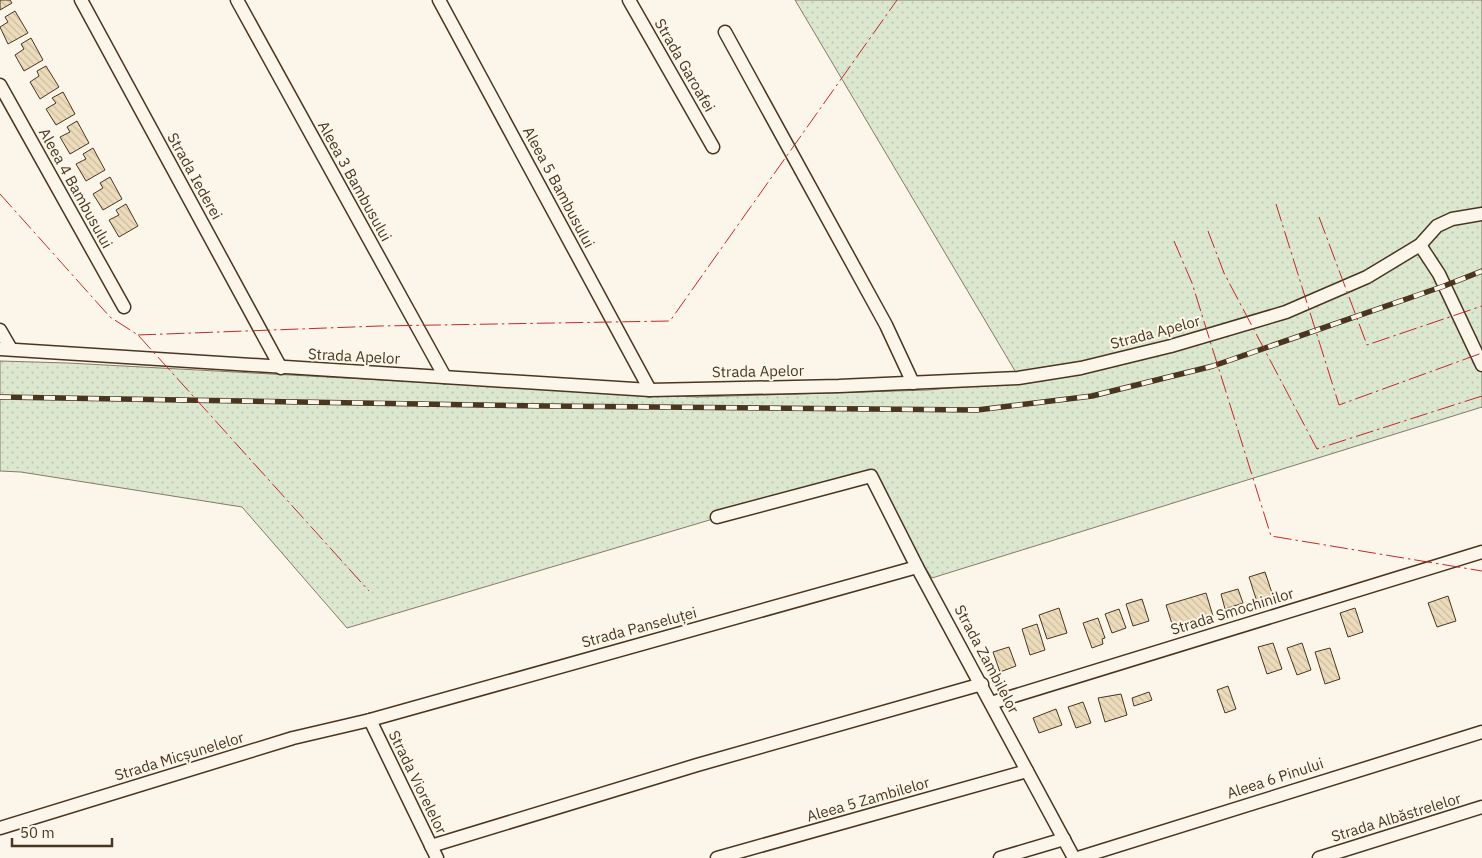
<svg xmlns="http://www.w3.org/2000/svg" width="1482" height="858" font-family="'IBM Plex Sans',sans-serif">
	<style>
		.green { fill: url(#green-dots); stroke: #887966 }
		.building { fill: url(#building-back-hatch); stroke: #4a3520 }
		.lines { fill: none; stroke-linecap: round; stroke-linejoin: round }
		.street-casing { stroke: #4a3520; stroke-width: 15 }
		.street { stroke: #fbf6e9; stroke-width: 12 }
		.rail-casing { stroke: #4a3520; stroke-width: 5.5 }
		.rail { stroke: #fbf6e9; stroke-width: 4; stroke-dasharray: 11; stroke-linecap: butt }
		.power { stroke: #c62828; stroke-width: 1; stroke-dasharray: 18 4 2.5 4; stroke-linecap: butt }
		.labels { text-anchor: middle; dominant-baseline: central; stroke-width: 4; stroke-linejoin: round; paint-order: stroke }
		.street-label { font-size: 15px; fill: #4a3520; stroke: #fbf6e9 }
	</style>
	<defs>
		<pattern id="green-dots" width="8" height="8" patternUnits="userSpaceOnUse" patternTransform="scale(1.25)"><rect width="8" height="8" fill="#dce7d0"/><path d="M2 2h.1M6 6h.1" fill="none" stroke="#bec7b2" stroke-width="1.8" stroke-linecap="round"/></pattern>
		<pattern id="building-back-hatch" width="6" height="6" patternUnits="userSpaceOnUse" patternTransform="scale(1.25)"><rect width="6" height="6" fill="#ecdcbc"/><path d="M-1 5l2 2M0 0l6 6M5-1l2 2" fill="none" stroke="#ccbda1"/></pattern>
	</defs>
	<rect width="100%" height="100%" fill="#fbf6e9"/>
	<!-- green -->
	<path class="green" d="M795,0H1482V407L932,578L864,474L347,628L242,507L21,472L0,471V361L68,363L697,397L928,390L1021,381Z"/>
	<!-- building -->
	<g class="building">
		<path d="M0,0H10L12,3L0,10Z"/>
		<path d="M15,11L28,33L8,44L0,27L8,22L5,17Z"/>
		<path d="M31,38L43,60L24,71L15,55L24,49L21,44Z"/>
		<path d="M46,66L59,87L40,99L30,82L39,76L37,71Z"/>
		<path d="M63,92L75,114L56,125L46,109L56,103L52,98Z"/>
		<path d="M77,121L89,143L70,154L60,137L70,132L67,127Z"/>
		<path d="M93,148L105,170L86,181L76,164L86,159L83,154Z"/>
		<path d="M110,177L122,199L103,210L93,194L103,188L100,183Z"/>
		<path d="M126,204L138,226L119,237L109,220L119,215L116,210Z"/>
		<path d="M1265,572L1273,596L1257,602L1249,577Z"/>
		<path d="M1238,589L1243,603L1225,609L1221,594Z"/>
		<path d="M1206,593L1213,616L1173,627L1166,605Z"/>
		<path d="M1448,596L1456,621L1437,627L1428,603Z"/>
		<path d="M1142,599L1149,621L1133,626L1126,604Z"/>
		<path d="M1059,608L1067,633L1047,639L1039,615Z"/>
		<path d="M1355,608L1363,632L1348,637L1340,613Z"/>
		<path d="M1119,609L1126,628L1112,633L1105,614Z"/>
		<path d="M1098,618L1105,638L1102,639L1103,644L1092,648L1083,623Z"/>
		<path d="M1037,624L1045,650L1030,655L1022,629Z"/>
		<path d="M1273,643L1282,669L1267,674L1258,647Z"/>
		<path d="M1302,643L1311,670L1297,675L1287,648Z"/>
		<path d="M1009,647L1016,666L1000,672L993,652Z"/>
		<path d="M1330,648L1340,679L1325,684L1315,652Z"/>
		<path d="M1228,686L1236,709L1225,713L1217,690Z"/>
		<path d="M1149,692L1152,700L1134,706L1132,698Z"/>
		<path d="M1121,694L1127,715L1105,722L1098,698Z"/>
		<path d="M1083,702L1091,723L1076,728L1068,707Z"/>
		<path d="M1056,709L1062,725L1039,733L1033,718Z"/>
	</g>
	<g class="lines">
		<defs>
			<g id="street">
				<path d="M81,0L281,368"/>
				<path d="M237,0L445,377"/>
				<path d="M439,0L650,390"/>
				<path d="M629,0L713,147"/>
				<path d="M725,32L886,325L913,383"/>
				<path d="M0,85L124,307"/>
				<path d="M1420,245L1439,274L1482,365"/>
				<path d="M0,330L11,349"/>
				<path d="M0,349L650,390L839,386L1018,378L1081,368L1171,346L1286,312L1367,277L1420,245L1437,226L1452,219L1482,214"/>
				<path d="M717,517L871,476L917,567L1074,858"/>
				<path d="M991,703L1482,552"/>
				<path d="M370,720L437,858"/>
				<path d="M0,828L293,738L370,720L917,567"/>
				<path d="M431,846L697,765L982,684"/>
				<path d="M717,858L1027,771"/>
				<path d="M1000,858L1064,839"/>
				<path d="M1078,858L1482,732"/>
				<path d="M1319,858L1482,807"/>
			</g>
		</defs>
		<!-- street casing -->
		<use href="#street" class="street-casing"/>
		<!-- street -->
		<use href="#street" class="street"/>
		<defs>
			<path id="rail" d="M0,397L545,406L977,410L1092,396L1213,366L1444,286L1482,271"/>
		</defs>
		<!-- rail casing -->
		<use href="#rail" class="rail-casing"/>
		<!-- rail -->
		<use href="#rail" class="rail"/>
		<!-- power -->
		<g class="power">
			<path d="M0,194L110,317L138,335L369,591"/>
			<path d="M1276,204L1339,405L1482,353"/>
			<path d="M1319,217L1367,345L1482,306"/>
			<path d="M1208,231L1224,273L1317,449L1482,396"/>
			<path d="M1174,241L1192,283L1271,536L1482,571"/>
			<path d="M138,335L380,326L670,321L897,0"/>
		</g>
	</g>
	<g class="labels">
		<!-- street labels -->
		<g class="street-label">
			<text transform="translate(685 65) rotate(60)">Strada Garoafei</text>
			<text transform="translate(195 176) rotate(61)">Strada Iederei</text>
			<text transform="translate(355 181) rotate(61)">Aleea 3 Bambusului</text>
			<text transform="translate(559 187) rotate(62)">Aleea 5 Bambusului</text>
			<text transform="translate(76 188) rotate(61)">Aleea 4 Bambusului</text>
			<text transform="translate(1155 332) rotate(-15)">Strada Apelor</text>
			<text transform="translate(354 356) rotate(3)">Strada Apelor</text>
			<text transform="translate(758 371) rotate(-1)">Strada Apelor</text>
			<text transform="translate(1232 611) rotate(-17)">Strada Smochinilor</text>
			<text transform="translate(639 627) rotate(-15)">Strada Panseluței</text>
			<text transform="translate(987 659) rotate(62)">Strada Zambilelor</text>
			<text transform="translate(179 756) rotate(-17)">Strada Micșunelelor</text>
			<text transform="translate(1275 778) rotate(-18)">Aleea 6 Pinului</text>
			<text transform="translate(418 782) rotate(64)">Strada Viorelelor</text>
			<text transform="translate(868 799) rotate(-16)">Aleea 5 Zambilelor</text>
			<text transform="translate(1396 817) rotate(-17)">Strada Albăstrelelor</text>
		</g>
	</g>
	<!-- scale -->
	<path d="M12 838v8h100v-8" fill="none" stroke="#4a3520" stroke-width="2.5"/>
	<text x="20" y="838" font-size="15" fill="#4a3520" stroke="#fbf6e9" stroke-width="4" paint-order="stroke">50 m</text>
</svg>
